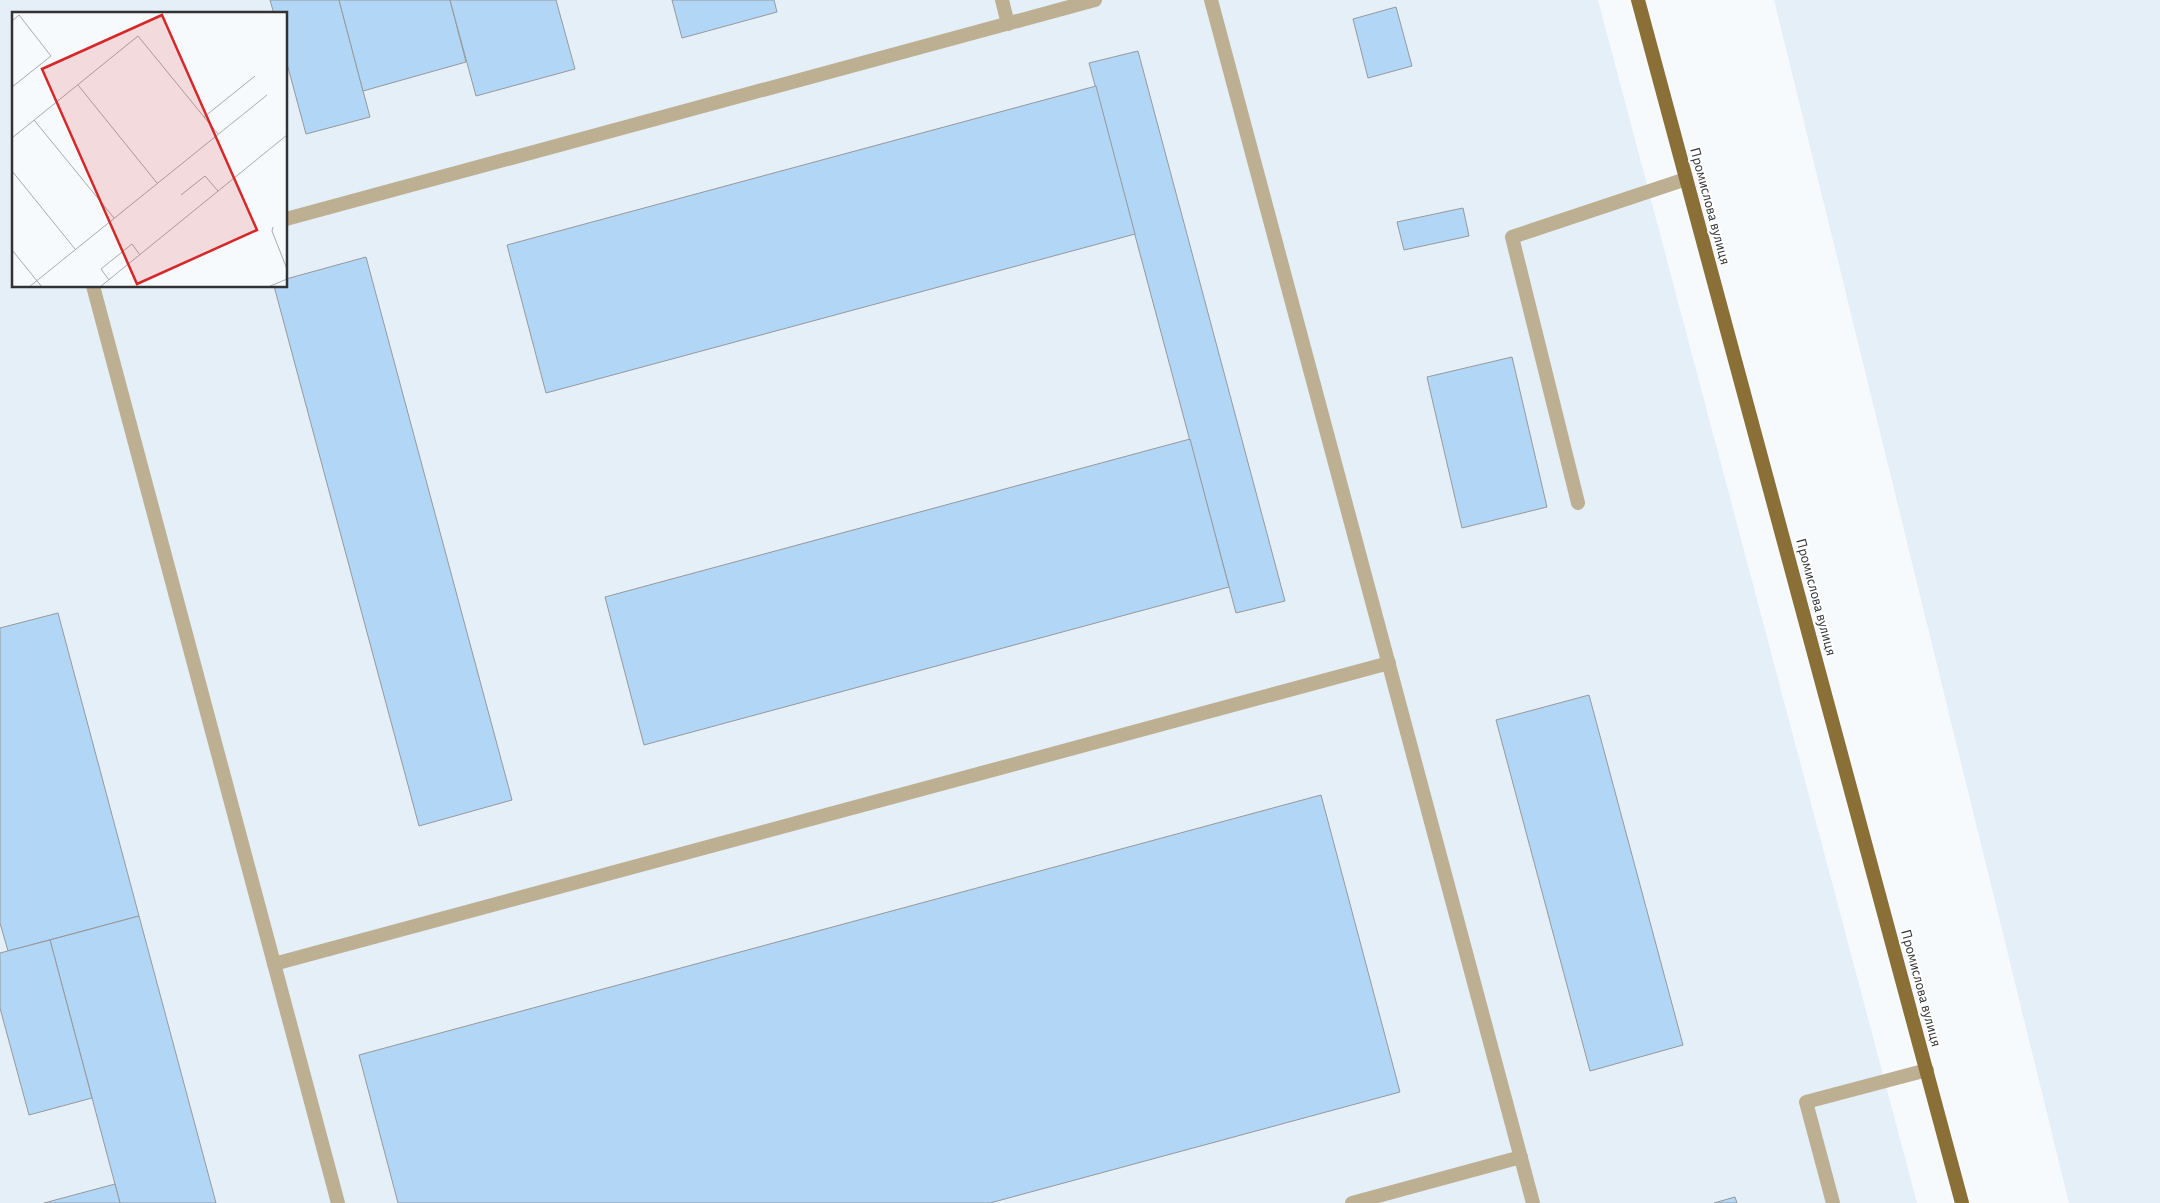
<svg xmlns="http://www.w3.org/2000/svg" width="2160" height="1203" font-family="'Alegreya Sans',sans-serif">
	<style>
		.built { fill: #e5eff7; fill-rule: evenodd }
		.building { fill: #b2d6f5; stroke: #96999c }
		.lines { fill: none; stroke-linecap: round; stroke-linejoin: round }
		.service { stroke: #bdaf92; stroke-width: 14 }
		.primary { stroke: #8a7037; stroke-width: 14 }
		.labels { text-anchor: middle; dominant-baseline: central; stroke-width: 4; stroke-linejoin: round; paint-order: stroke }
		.street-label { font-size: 15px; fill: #313233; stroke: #fff }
		.inset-road { fill: none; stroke: #a8aaac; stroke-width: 1 }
		.view { fill: #d62828; fill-opacity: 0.15; stroke: #d62828; stroke-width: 2.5 }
		.inset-edge { fill: none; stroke: #313233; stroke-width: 2.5 }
	</style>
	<rect width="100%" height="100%" fill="#f7fafd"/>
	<!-- built -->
	<g class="built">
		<path d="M0,0H1598L1917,1203H0ZM14,14H286V286H14Z"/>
		<path d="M1774,0H2160V1203H2069Z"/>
	</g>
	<!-- building -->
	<g class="building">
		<path d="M270,0H339L370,117L306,134L286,60V14H274Z"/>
		<path d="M339,0H450L466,62L363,91Z"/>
		<path d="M450,0H556L575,69L476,96Z"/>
		<path d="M672,0H774L777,12L682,38Z"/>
		<path d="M1396,7L1412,66L1368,78L1353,19Z"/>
		<path d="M1138,51L1285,601L1236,613L1089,63Z"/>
		<path d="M1096,86L1135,234L546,393L507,245Z"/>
		<path d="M1463,208L1469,236L1404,250L1397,222Z"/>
		<path d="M366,257L512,800L419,826L274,286H286V279Z"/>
		<path d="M1512,357L1547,507L1462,528L1427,377Z"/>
		<path d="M1190,439L1229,587L644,745L605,597Z"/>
		<path d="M58,613L139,916L8,951L0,923V628Z"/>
		<path d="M1589,695L1683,1045L1590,1071L1496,720Z"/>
		<path d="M1321,795L1400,1092L990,1203H398L359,1055Z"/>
		<path d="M139,916L216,1203H120L50,940Z"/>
		<path d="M50,940L92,1098L29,1115L0,1008V953Z"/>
		<path d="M115,1184L120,1203H44Z"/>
		<path d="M1735,1197L1737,1203H1714Z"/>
	</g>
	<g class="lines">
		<!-- service -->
		<g class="service">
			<path d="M1002,0L1008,24"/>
			<path d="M1211,0L1533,1203"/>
			<path d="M286,219L1095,0"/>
			<path d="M93,286L338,1203"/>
			<path d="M1578,503L1512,237L1686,179"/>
			<path d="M274,964L1389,663"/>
			<path d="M1352,1203L1521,1157"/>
			<path d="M1833,1203L1806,1102L1927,1070"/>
		</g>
		<!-- primary -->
		<path class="primary" d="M1638,0L1962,1203"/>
	</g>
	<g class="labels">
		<!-- street labels -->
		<g class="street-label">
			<text transform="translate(1710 206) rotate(75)">Промислова вулиця</text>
			<text transform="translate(1816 597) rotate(75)">Промислова вулиця</text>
			<text transform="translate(1921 988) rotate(75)">Промислова вулиця</text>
		</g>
	</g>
	<!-- overview -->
	<g transform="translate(12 12)">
		<rect width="275" height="275" fill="#f7fafd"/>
		<path class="inset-road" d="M0,9L7,3L39,44L0,75M66,73L145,171M192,105L243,64M22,108L102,206M0,126L126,24L206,122M0,159L63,237M169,183L193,164L206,179M261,215L260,219L275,257M0,238L30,275M97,268L89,257L120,232L128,243M17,275L255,83M88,275L275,123M256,275L275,267"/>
		<path class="view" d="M150,3L245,218L125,272L30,57Z"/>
		<rect width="275" height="275" class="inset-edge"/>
	</g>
</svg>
